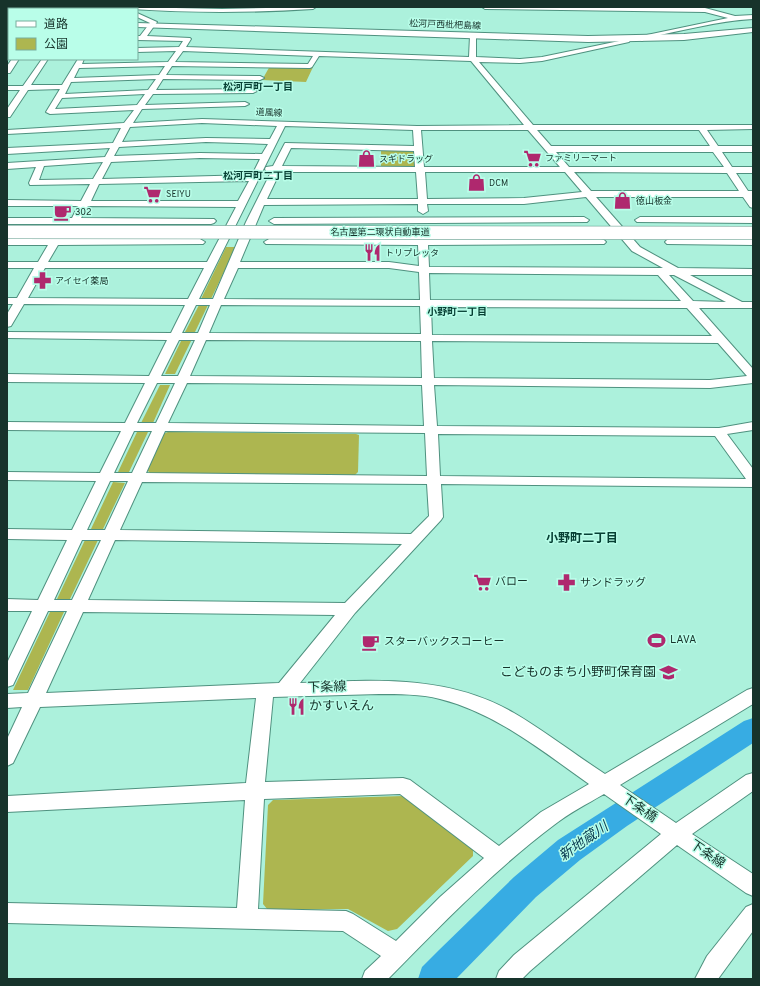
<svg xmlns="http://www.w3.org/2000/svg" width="760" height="986" font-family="Overpass,'Noto Sans JP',sans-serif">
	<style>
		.green { fill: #adb650 }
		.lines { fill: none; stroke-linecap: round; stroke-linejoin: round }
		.river { fill: #37ace3; fill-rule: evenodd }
		.minor-casing { stroke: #4f917f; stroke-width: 2 }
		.major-casing { stroke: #4f917f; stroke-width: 2 }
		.minor { fill: #fff; fill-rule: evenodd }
		.major { fill: #fff; fill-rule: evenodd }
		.highway-bridge-casing { stroke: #4f917f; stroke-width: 14; stroke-linecap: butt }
		.highway-bridge { stroke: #fff; stroke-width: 13 }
		.labels { text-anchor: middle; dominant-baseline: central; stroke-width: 3; stroke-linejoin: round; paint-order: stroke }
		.far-street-label { font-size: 9px; fill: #17332b; stroke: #b9fee9 }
		.far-poi-label { font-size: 9px; fill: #17332b; stroke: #b9fee9; text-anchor: start }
		.far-neighbourhood-label { font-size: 10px; font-weight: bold; fill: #074034; stroke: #b9fee9 }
		.poi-label { font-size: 11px; fill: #17332b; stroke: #b9fee9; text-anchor: start }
		.neighbourhood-label { font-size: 12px; font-weight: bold; fill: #074034; stroke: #b9fee9 }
		.near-poi-label { font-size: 13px; fill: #17332b; stroke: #b9fee9; text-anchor: end }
		.near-street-label { font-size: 13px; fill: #17332b; stroke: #b9fee9 }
		.near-water-label { font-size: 14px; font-style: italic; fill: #083a50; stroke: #b9fee9 }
	</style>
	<rect width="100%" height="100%" fill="#acf1dc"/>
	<!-- green -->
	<g class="green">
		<path d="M270,66H272L313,67L306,82L262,80Z"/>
		<path d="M381,150L415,151L416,167H381Z"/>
		<path d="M226,247H236L211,299H201Z"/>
		<path d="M199,305H208L195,332H185Z"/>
		<path d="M182,339H192L175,374H165Z"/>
		<path d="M160,385H170L153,423H141Z"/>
		<path d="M137,432H148L129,472H118Z"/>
		<path d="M168,432L356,434L359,435L358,472L355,475L150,473L147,470L163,434Z"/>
		<path d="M113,482L125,483L103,529H91Z"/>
		<path d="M85,540H98L70,599H57Z"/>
		<path d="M50,612H64L28,690H13Z"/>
		<path d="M403,796L473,848V856L397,929L388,931L348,909L268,910L263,904L268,805L273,800Z"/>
	</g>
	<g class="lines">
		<!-- river -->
		<path class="river" d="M753,718V743L627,826L580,860L536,897L456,979H418L422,967L439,950L514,877L558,840L744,721Z"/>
		<defs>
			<g id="minor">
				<path d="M7,7H67L70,9L7,10Z"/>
				<path d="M128,7L222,9L316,7L313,9C252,13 191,13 131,9Z"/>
				<path d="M482,7L705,8L735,16L753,15V19C717,21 681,31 646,38L642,41L639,39L642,36L728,18L705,12L485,9Z"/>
				<path d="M137,13L157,22L147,36L190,38L191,39L186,47L469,57L470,36L473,34L476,36V57L520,59L542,57L624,40L628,37L631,39L629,42L542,61L520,63L479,62L533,125H753V129L707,130L718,146H753V152H722L732,167H753V173H736L748,191H753V208L750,207L743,197H596L640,247L678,268L753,269V275H690L742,302H753V308H699L753,369V383L710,388L434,385L437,426L719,428L753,422V430L727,434L753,469V487L441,484L443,517L441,520L355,613L300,683C374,680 447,674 514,713C545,731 574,754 605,774L747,690L753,688V704L620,785L676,823L746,775L753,773V791L692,834L753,874V896L746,893L677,845L530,971L522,979H496L499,971L514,955L661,834L604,794C587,804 569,813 554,825C494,870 441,925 388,979H362L365,971L381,956L343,931L7,923V903L237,908L245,800L7,812V796L246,783L256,698L40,707L13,763L7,766V739L22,707L7,708V694L28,693L67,611H48L13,685L7,687V663L32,611H7V599L38,600L67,540L7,539V529L72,530L96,481L7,480V472L100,473L121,431L7,430V422L125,423L145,383L7,382V374L149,376L167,340L7,338V332L171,333L185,305L24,304L11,326L7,327V314L13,304H7V298H17L34,268H7V262H38L48,245H7V239H200L205,242L203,244L58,245L48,262H207L236,207L88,206L81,218L214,219L216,221L214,223L211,224H7V218H72L78,206H7V200L81,201L90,184L30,185L29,183L36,167L7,169V163L105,157L110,148L7,154V148L113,143L121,128L7,134V130L124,123L134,110L50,114L46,112L60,89L28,90L10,117H7V109L20,90H7V86H23L42,59H48L31,85H62L78,59H84L82,64L168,62L176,51L137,52V48L179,47L183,41L137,40V36H140L150,23L137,17ZM183,51L313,56L308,64L175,62ZM319,56L471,61L524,125L417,126L202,119L133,123L142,109L245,106L249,104L245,102L145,105L153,94L253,93L257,91L253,89L156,90L163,79L260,80L264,78L260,76L166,75L172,66L310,68L312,67ZM165,66L159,75L74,78L79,68ZM156,79L148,90L65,94L71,82ZM145,94L137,105L55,109L62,98ZM202,123L277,126L270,139L206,138L122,142L130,127ZM285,126L413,130L414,146L285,143L273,166L266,167L265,169L266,171L271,172L246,222L213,299H199ZM421,130H528L560,167H424ZM537,130H699L710,146H551ZM206,142L268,144L262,154L200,153L114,156L119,147ZM291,148L414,151L415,167L282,166ZM556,152H713L724,167H569ZM200,158L260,159L252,175L102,179L111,162ZM103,162L93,179L39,180L44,166ZM280,172H416L418,199H267ZM425,172H565L582,192L524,198L427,199ZM574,172L727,173L739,191H591ZM249,181L238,201H91L99,184ZM586,197L632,251L663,268L429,267L428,245L604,244L606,242L604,240L601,239H269L264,242L266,244L418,245L419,266L389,262H240L264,205L418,204V211L423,214L428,211L427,204H524ZM45,268H204L188,299L28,298ZM238,268H389L419,272L420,300L224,299ZM429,273L658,275L681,301L430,300ZM669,275H674L726,302L693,301ZM196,305H210L198,333H182ZM221,305L420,306L421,334L209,333ZM431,307L687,308L712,336L432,335ZM179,340H195L178,376H161ZM206,340L421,341L422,378L190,376ZM432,341L718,343L747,376L710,380L434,378ZM157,383H175L156,423H137ZM187,383L422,385L424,426L168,423ZM134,431H152L132,473H114ZM165,431L425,433L427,476L146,473ZM438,434L715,436L746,479L440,476ZM110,481H128L105,530H87ZM142,482L427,484L429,516L411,534L120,530ZM82,540H101L72,600H54ZM115,540L402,544L345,603L88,600ZM83,612L335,615L279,683L46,693ZM379,694C399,694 420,694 440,699C496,713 542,751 589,784L541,812L499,846L410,780L403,778L265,782L273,697ZM400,794L484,858L440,897L396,941L353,914L346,911L258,909L264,799Z"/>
				<path d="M12,59H19L10,73H7V66Z"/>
				<path d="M584,217L589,220L587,222L274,224L269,221L274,218Z"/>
				<path d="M640,217H753V223L637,222L635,220Z"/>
				<path d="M670,239H753V245L667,244L665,242L667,240Z"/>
				<path d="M753,904V931L718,979H695L707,956L746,907Z"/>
			</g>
			<g id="major">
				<path d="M137,23L588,36L684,34L753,28V32L684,40L588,42L137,27Z"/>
				<rect x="7" y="25" width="2" height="4"/>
			</g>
		</defs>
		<!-- minor casing -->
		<use href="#minor" class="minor-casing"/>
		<!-- major casing -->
		<use href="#major" class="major-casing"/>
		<!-- minor -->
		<use href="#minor" class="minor"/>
		<!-- major -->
		<use href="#major" class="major"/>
		<defs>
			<path id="highway-bridge" d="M7,232L753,233"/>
		</defs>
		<!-- highway-bridge casing -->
		<use href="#highway-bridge" class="highway-bridge-casing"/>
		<!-- highway-bridge -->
		<use href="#highway-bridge" class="highway-bridge"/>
	</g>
	<!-- icons -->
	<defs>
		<symbol id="supermarket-bare" viewBox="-9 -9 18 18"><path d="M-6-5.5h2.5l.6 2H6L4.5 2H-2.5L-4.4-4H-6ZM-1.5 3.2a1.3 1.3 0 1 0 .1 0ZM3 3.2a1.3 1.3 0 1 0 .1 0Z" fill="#af286e" stroke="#b9fee9" stroke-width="2.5" paint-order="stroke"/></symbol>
		<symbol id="shop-bare" viewBox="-9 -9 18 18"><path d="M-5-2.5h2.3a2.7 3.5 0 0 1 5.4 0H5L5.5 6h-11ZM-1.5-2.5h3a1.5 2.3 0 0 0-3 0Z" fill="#af286e" stroke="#b9fee9" stroke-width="2.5" paint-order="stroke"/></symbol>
		<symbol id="cafe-bare" viewBox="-9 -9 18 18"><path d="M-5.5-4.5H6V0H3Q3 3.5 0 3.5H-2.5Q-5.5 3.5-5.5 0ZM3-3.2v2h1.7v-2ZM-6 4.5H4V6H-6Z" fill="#af286e" stroke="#b9fee9" stroke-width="2.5" paint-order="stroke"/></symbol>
		<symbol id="restaurant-bare" viewBox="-9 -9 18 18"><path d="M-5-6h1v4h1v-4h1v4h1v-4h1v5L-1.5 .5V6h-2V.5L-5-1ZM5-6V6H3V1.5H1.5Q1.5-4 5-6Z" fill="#af286e" stroke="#b9fee9" stroke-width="2.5" paint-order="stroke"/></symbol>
		<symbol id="pharmacy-bare" viewBox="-9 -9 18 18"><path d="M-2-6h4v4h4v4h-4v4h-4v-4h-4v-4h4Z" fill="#af286e" stroke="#b9fee9" stroke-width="2.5" paint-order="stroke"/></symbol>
		<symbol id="stadium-bare" viewBox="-9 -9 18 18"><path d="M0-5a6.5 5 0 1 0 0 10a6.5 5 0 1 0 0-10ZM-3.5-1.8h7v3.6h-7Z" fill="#af286e" stroke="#b9fee9" stroke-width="2.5" paint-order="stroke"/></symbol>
		<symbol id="school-bare" viewBox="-9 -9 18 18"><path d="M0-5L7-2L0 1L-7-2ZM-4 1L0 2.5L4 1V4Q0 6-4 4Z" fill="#af286e" stroke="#b9fee9" stroke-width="2.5" paint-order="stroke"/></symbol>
	</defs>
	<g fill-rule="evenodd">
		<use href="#supermarket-bare" x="520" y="146" width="25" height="25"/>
		<use href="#shop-bare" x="354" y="146" width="25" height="25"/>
		<use href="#shop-bare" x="464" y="170" width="25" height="25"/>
		<use href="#supermarket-bare" x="140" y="182" width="25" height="25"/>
		<use href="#shop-bare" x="610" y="188" width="25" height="25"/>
		<use href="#cafe-bare" x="50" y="200" width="25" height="25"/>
		<use href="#restaurant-bare" x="360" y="240" width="25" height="25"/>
		<use href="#pharmacy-bare" x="30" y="268" width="25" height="25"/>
		<use href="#supermarket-bare" x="470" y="570" width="25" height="25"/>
		<use href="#pharmacy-bare" x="554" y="570" width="25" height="25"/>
		<use href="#stadium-bare" x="644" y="628" width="25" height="25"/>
		<use href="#cafe-bare" x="358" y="630" width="25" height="25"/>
		<use href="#school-bare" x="656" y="660" width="25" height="25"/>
		<use href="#restaurant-bare" x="284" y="694" width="25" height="25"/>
	</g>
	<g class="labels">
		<!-- far-street labels -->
		<g class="far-street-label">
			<text transform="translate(445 25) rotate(2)">松河戸西枇杷島線</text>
			<text transform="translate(269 113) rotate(3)">道風線</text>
			<text x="380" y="232">名古屋第二環状自動車道</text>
		</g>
		<!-- far-poi labels -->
		<g class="far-poi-label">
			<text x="545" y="158">ファミリーマート</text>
			<text x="379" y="159">スギドラッグ</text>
			<text x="489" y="183">DCM</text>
			<text x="166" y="194">SEIYU</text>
			<text x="636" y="201">徳山板金</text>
			<text x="75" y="212">302</text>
			<text x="385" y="253">トリプレッタ</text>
			<text x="55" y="281">アイセイ薬局</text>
		</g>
		<!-- far-neighbourhood labels -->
		<g class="far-neighbourhood-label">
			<text x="258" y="87">松河戸町一丁目</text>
			<text x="258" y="176">松河戸町二丁目</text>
			<text x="457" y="312">小野町一丁目</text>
		</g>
		<!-- poi labels -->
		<g class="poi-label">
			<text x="495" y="582">バロー</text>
			<text x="580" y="583">サンドラッグ</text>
			<text x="670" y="640">LAVA</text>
			<text x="384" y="642">スターバックスコーヒー</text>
		</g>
		<!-- neighbourhood labels -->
		<g class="neighbourhood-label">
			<text x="582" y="539">小野町二丁目</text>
		</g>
		<!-- near-poi labels -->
		<g class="near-poi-label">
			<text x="656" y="673">こどものまち小野町保育園</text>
			<text x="309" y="707" text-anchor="start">かすいえん</text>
		</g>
		<!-- near-street labels -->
		<g class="near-street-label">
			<text transform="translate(327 688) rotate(-2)">下条線</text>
			<text transform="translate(639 809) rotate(34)">下条橋</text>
			<text transform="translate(707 855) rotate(34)">下条線</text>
		</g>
		<!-- near-water labels -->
		<g class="near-water-label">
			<text transform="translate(584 842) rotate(-35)">新地蔵川</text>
		</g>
	</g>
	<!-- border -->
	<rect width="760" height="986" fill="none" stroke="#17332b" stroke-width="16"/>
	<!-- legend -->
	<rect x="8" y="8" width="130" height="52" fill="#b9fee9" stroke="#78ad9d"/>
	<rect x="16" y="21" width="20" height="6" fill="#ffffff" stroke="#78ad9d"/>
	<text x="44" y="28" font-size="12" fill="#17332b">道路</text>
	<rect x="16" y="38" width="20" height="12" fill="#adb650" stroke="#78ad9d"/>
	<text x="44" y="48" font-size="12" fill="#17332b">公園</text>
</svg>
